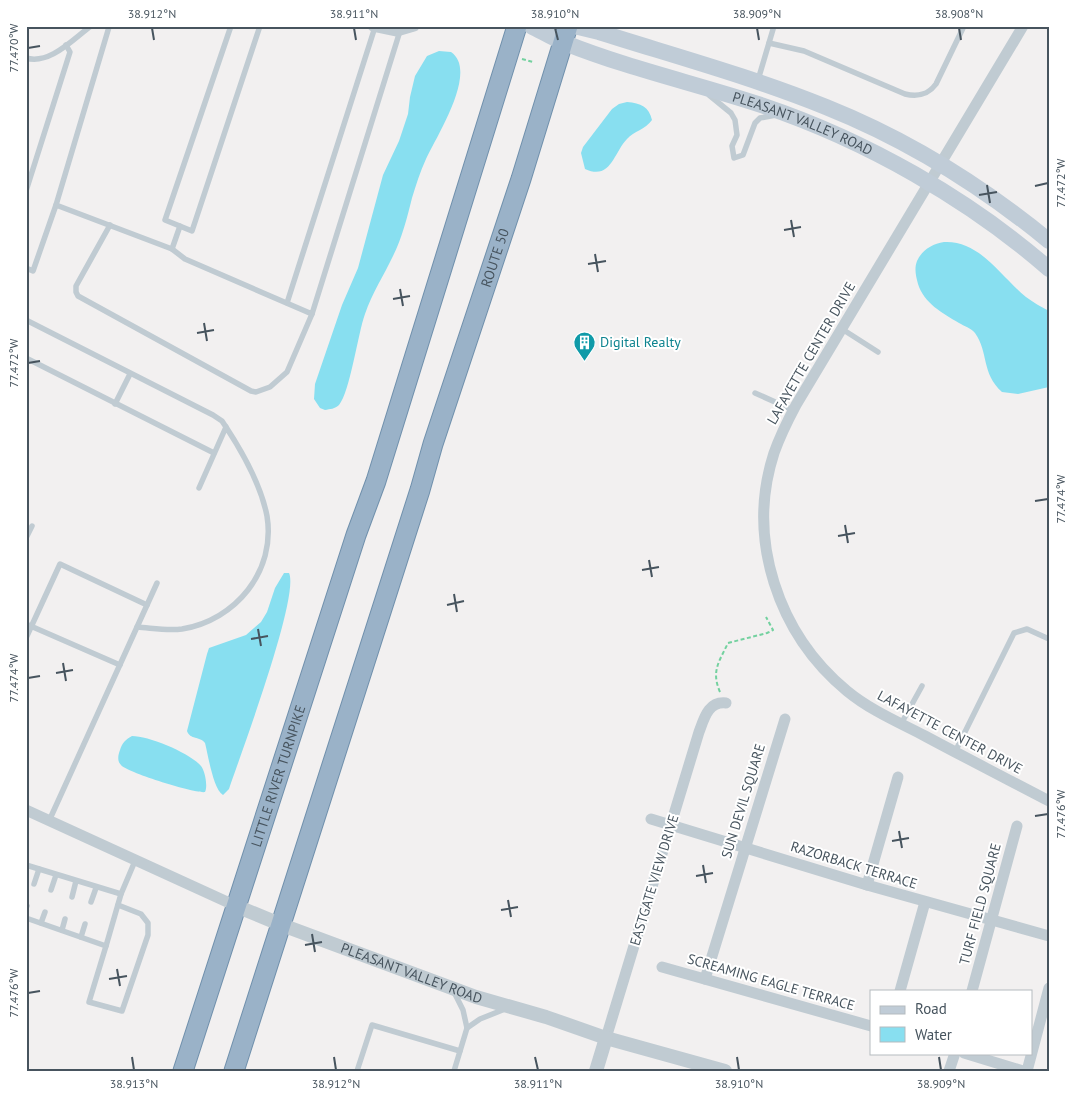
<svg xmlns="http://www.w3.org/2000/svg" width="1075" height="1097" font-family="'PT Sans',sans-serif">
	<style>
		.water { fill: #88dff0 }
		.lines { fill: none; stroke-linecap: round; stroke-linejoin: round }
		.trunk-casing { stroke: #7090ac; stroke-width: 21 }
		.path { stroke: #73d19f; stroke-width: 2; stroke-dasharray: 4 2.5; stroke-linecap: butt }
		.service { stroke: #c0cbd2; stroke-width: 5.5 }
		.minor { stroke: #c0cbd2; stroke-width: 11 }
		.tertiary { stroke: #c0cbd2; stroke-width: 14 }
		.secondary { stroke: #c0ccd7; stroke-width: 16 }
		.trunk { stroke: #9ab2c8; stroke-width: 19 }
		.ticks { fill: none; stroke: #47545e; stroke-width: 2 }
		.labels { text-anchor: middle; dominant-baseline: central; stroke-width: 4; stroke-linejoin: round; paint-order: stroke }
		.street-label { font-size: 14px; fill: #47545e; stroke: #fff }
		.culture-label { font-size: 14px; fill: #0d838f; stroke: #fff; text-anchor: start }
		.neatline { fill: none; stroke: #47545e; stroke-width: 2 }
		.ticks-label { font-size: 12px; text-anchor: middle; fill: #47545e }
	</style>
	<rect width="100%" height="100%" fill="#f2f0f0"/>
	<!-- water -->
	<g class="water">
		<path d="M439,51L451,52C479,71 436,137 426,159C420,172 416,185 412,198C407,218 402,238 393,256C384,275 372,293 365,314C358,333 350,392 339,405C335,409 330,409 325,410L320,408L314,399L315,384L342,305L358,268L383,175L399,141L408,114L410,97L415,76L427,56Z"/>
		<path d="M627,102C641,103 649,107 652,120C645,130 634,131 627,139C614,152 611,181 585,169L581,153L583,147L612,109L619,104Z"/>
		<path d="M944,242C980,240 1001,277 1026,297C1033,302 1041,307 1049,311V387L1018,394L1002,392C981,373 989,353 975,333C971,328 964,326 959,323C942,313 924,303 918,284C916,276 914,269 917,261C922,250 932,244 944,242Z"/>
		<path d="M284,573H289C300,596 240,756 229,789L223,795C213,789 208,754 205,743C200,736 190,740 187,731L207,654L209,648L246,635L261,622L267,612L275,588Z"/>
		<path d="M132,736C149,736 190,753 201,766C205,771 208,786 205,792C196,794 126,772 121,765C117,761 118,755 120,750C122,743 126,739 132,736Z"/>
	</g>
	<g class="lines">
		<defs>
			<g id="trunk">
				<path id="s3" d="M183,1071L356,535L376,481L517,26"/>
				<path id="s4" d="M234,1071L420,490L433,444L521,179L568,26"/>
			</g>
		</defs>
		<!-- trunk casing -->
		<use href="#trunk" class="trunk-casing"/>
		<!-- path -->
		<g class="path">
			<path d="M522,59L533,62"/>
			<path d="M720,692C711,671 719,662 728,643L767,633L773,630L766,617"/>
		</g>
		<!-- service -->
		<g class="service">
			<path d="M231,26L165,220L192,231L260,26"/>
			<path d="M769,43L804,51L905,94C918,97 928,95 936,84L964,26"/>
			<path d="M26,58C50,65 73,39 91,26"/>
			<path d="M758,80L774,26"/>
			<path d="M709,95L731,113L735,120L737,135L732,146L734,158L743,155L755,123L760,118L776,115"/>
			<path d="M26,191L70,52L66,45"/>
			<path d="M56,205L109,27L108,26"/>
			<path d="M110,225L76,286V292L78,296L251,391L256,392L270,387L287,372L312,314"/>
			<path d="M172,249L185,259L312,314L400,31"/>
			<path d="M26,268L33,271L56,205L172,249L180,226"/>
			<path d="M287,303L375,27"/>
			<path d="M26,320L213,415L222,421L226,427"/>
			<path d="M842,329L878,352"/>
			<path d="M26,358L214,453"/>
			<path d="M755,393L793,410"/>
			<path d="M115,404L130,374"/>
			<path d="M26,538L32,526"/>
			<path d="M26,624L120,665"/>
			<path d="M137,627C152,628 167,631 182,629C236,620 276,571 267,516C261,485 243,453 226,427L199,488"/>
			<path d="M26,638L60,564L147,605"/>
			<path d="M901,724L922,686"/>
			<path d="M955,752L1014,633L1027,629L1049,639"/>
			<path d="M49,821L157,583"/>
			<path d="M26,865L121,894"/>
			<path d="M34,884L39,869"/>
			<path d="M51,890L56,875"/>
			<path d="M72,897L76,881"/>
			<path d="M91,902L96,888"/>
			<path d="M26,908L27,906"/>
			<path d="M26,918L106,946L89,1002L122,1011L148,935V923L141,914L118,905"/>
			<path d="M41,923L45,912"/>
			<path d="M62,930L65,919"/>
			<path d="M81,937L85,924"/>
			<path d="M106,946L121,894L135,861"/>
			<path d="M467,1028L480,1019L505,1009"/>
			<path d="M357,1071L372,1025L460,1051"/>
			<path d="M454,1071L467,1028L463,1010L454,992"/>
		</g>
		<!-- minor -->
		<g class="minor">
			<path d="M373,26L397,31L414,26"/>
			<path d="M1023,26L796,405C788,420 780,436 774,453C746,539 778,634 847,691C870,710 898,722 925,736C966,758 1007,779 1049,801"/>
			<path d="M26,810L236,906"/>
			<path d="M651,819L867,885L1049,936"/>
			<path d="M867,885L898,777"/>
			<path d="M662,967L871,1026"/>
			<path d="M705,979L785,719"/>
			<path d="M900,991L925,902"/>
			<path d="M972,991L1017,826"/>
			<path d="M606,1038L699,732C704,719 708,701 726,703"/>
			<path d="M964,1053L1023,1071"/>
			<path d="M949,1071L955,1053"/>
			<path d="M1027,1071L1049,988"/>
		</g>
		<!-- tertiary -->
		<g class="tertiary">
			<path id="s1" d="M236,906L282,925L476,997L546,1017L606,1038L725,1071"/>
			<path d="M596,1071L606,1038"/>
		</g>
		<!-- secondary -->
		<g class="secondary">
			<path id="s2" d="M531,26C543,32 554,39 565,43C630,69 698,84 764,106C865,140 969,199 1049,269"/>
			<path d="M574,26L599,32C675,56 752,77 826,107C906,139 982,186 1049,241"/>
		</g>
		<!-- trunk -->
		<use href="#trunk" class="trunk"/>
	</g>
	<!-- ticks -->
	<path class="ticks" d="M152,28L154,40M354,28L356,40M555,28L558,40M757,28L759,40M959,28L961,40M28,48L40,46M987,185L990,203M1035,186L1048,183M979,195L997,192M791,220L794,237M784,230L801,227M595,254L598,272M588,264L606,261M400,289L403,306M393,299L410,296M204,323L207,341M197,333L214,330M28,363L40,361M1035,501L1048,499M845,525L848,543M838,536L855,533M649,560L652,577M642,570L659,567M454,594L457,612M447,605L464,601M258,629L261,646M251,639L268,636M63,663L66,681M56,673L73,670M28,678L40,676M1035,816L1048,814M899,831L902,848M892,841L909,838M703,865L706,883M696,876L713,873M508,900L511,917M501,910L518,907M312,934L315,952M305,945L322,942M117,969L120,986M109,979L127,976M28,993L40,991M132,1057L134,1070M334,1057L336,1070M535,1057L538,1070M737,1057L739,1070M939,1057L941,1070"/>
	<!-- icons -->
	<defs>
		<symbol id="building-pin" viewBox="-11 -11 22 30"><path d="M0 17L-7.5 6A9.5 9.5 0 1 1 7.5 6Z" fill="#0f9aa8" stroke="#fff"/><path d="M-4-6H4V6H1V3H-1V6H-4ZM-2.5-4.3h1.7v1.8h-1.7ZM.8-4.3h1.7v1.8H.8ZM-2.5-1h1.7V.8h-1.7ZM.8-1h1.7V.8H.8Z" fill="#fff"/></symbol>
	</defs>
	<g fill-rule="evenodd">
		<use href="#building-pin" x="572" y="330" width="25" height="34"/>
	</g>
	<g class="labels">
		<!-- street labels -->
		<g class="street-label">
			<text stroke="none"><textPath href="#s2" startOffset="289">PLEASANT VALLEY ROAD</textPath></text>
			<text stroke="none"><textPath href="#s4" startOffset="854">ROUTE 50</textPath></text>
			<text transform="translate(811 353) rotate(-60)">LAFAYETTE CENTER DRIVE</text>
			<text transform="translate(950 732) rotate(28)">LAFAYETTE CENTER DRIVE</text>
			<text stroke="none"><textPath href="#s3" startOffset="310">LITTLE RIVER TURNPIKE</textPath></text>
			<text transform="translate(743 801) rotate(-73)">SUN DEVIL SQUARE</text>
			<text transform="translate(854 865) rotate(17)">RAZORBACK TERRACE</text>
			<text transform="translate(654 880) rotate(-73)">EASTGATE VIEW DRIVE</text>
			<text transform="translate(980 904) rotate(-75)">TURF FIELD SQUARE</text>
			<text stroke="none"><textPath href="#s1" startOffset="188">PLEASANT VALLEY ROAD</textPath></text>
			<text transform="translate(771 982) rotate(16)">SCREAMING EAGLE TERRACE</text>
		</g>
		<!-- culture labels -->
		<g class="culture-label">
			<text x="600" y="342">Digital Realty</text>
		</g>
	</g>
	<!-- border -->
	<rect width="1075" height="1097" fill="none" stroke="#ffffff" stroke-width="55"/>
	<!-- legend -->
	<rect x="870" y="990" width="162" height="65" fill="#ffffff" stroke="#b5bbbf"/>
	<rect x="880" y="1006" width="25" height="8" fill="#c0ccd7" stroke="#b5bbbf"/>
	<text x="915" y="1014" font-size="15" fill="#47545e">Road</text>
	<rect x="880" y="1027" width="25" height="15" fill="#88dff0" stroke="#b5bbbf"/>
	<text x="915" y="1040" font-size="15" fill="#47545e">Water</text>
	<rect x="28" y="28" width="1020" height="1042" class="neatline"/>
	<g class="ticks-label">
		<text x="152" y="18">38.912°N</text>
		<text x="354" y="18">38.911°N</text>
		<text x="555" y="18">38.910°N</text>
		<text x="757" y="18">38.909°N</text>
		<text x="959" y="18">38.908°N</text>
		<text transform="translate(14 48) rotate(-90)" y="4">77.470°W</text>
		<text transform="translate(1061 183) rotate(-90)" y="4">77.472°W</text>
		<text transform="translate(14 363) rotate(-90)" y="4">77.472°W</text>
		<text transform="translate(1061 499) rotate(-90)" y="4">77.474°W</text>
		<text transform="translate(14 678) rotate(-90)" y="4">77.474°W</text>
		<text transform="translate(1061 814) rotate(-90)" y="4">77.476°W</text>
		<text transform="translate(14 993) rotate(-90)" y="4">77.476°W</text>
		<text x="134" y="1088">38.913°N</text>
		<text x="336" y="1088">38.912°N</text>
		<text x="538" y="1088">38.911°N</text>
		<text x="739" y="1088">38.910°N</text>
		<text x="941" y="1088">38.909°N</text>
	</g>
</svg>
